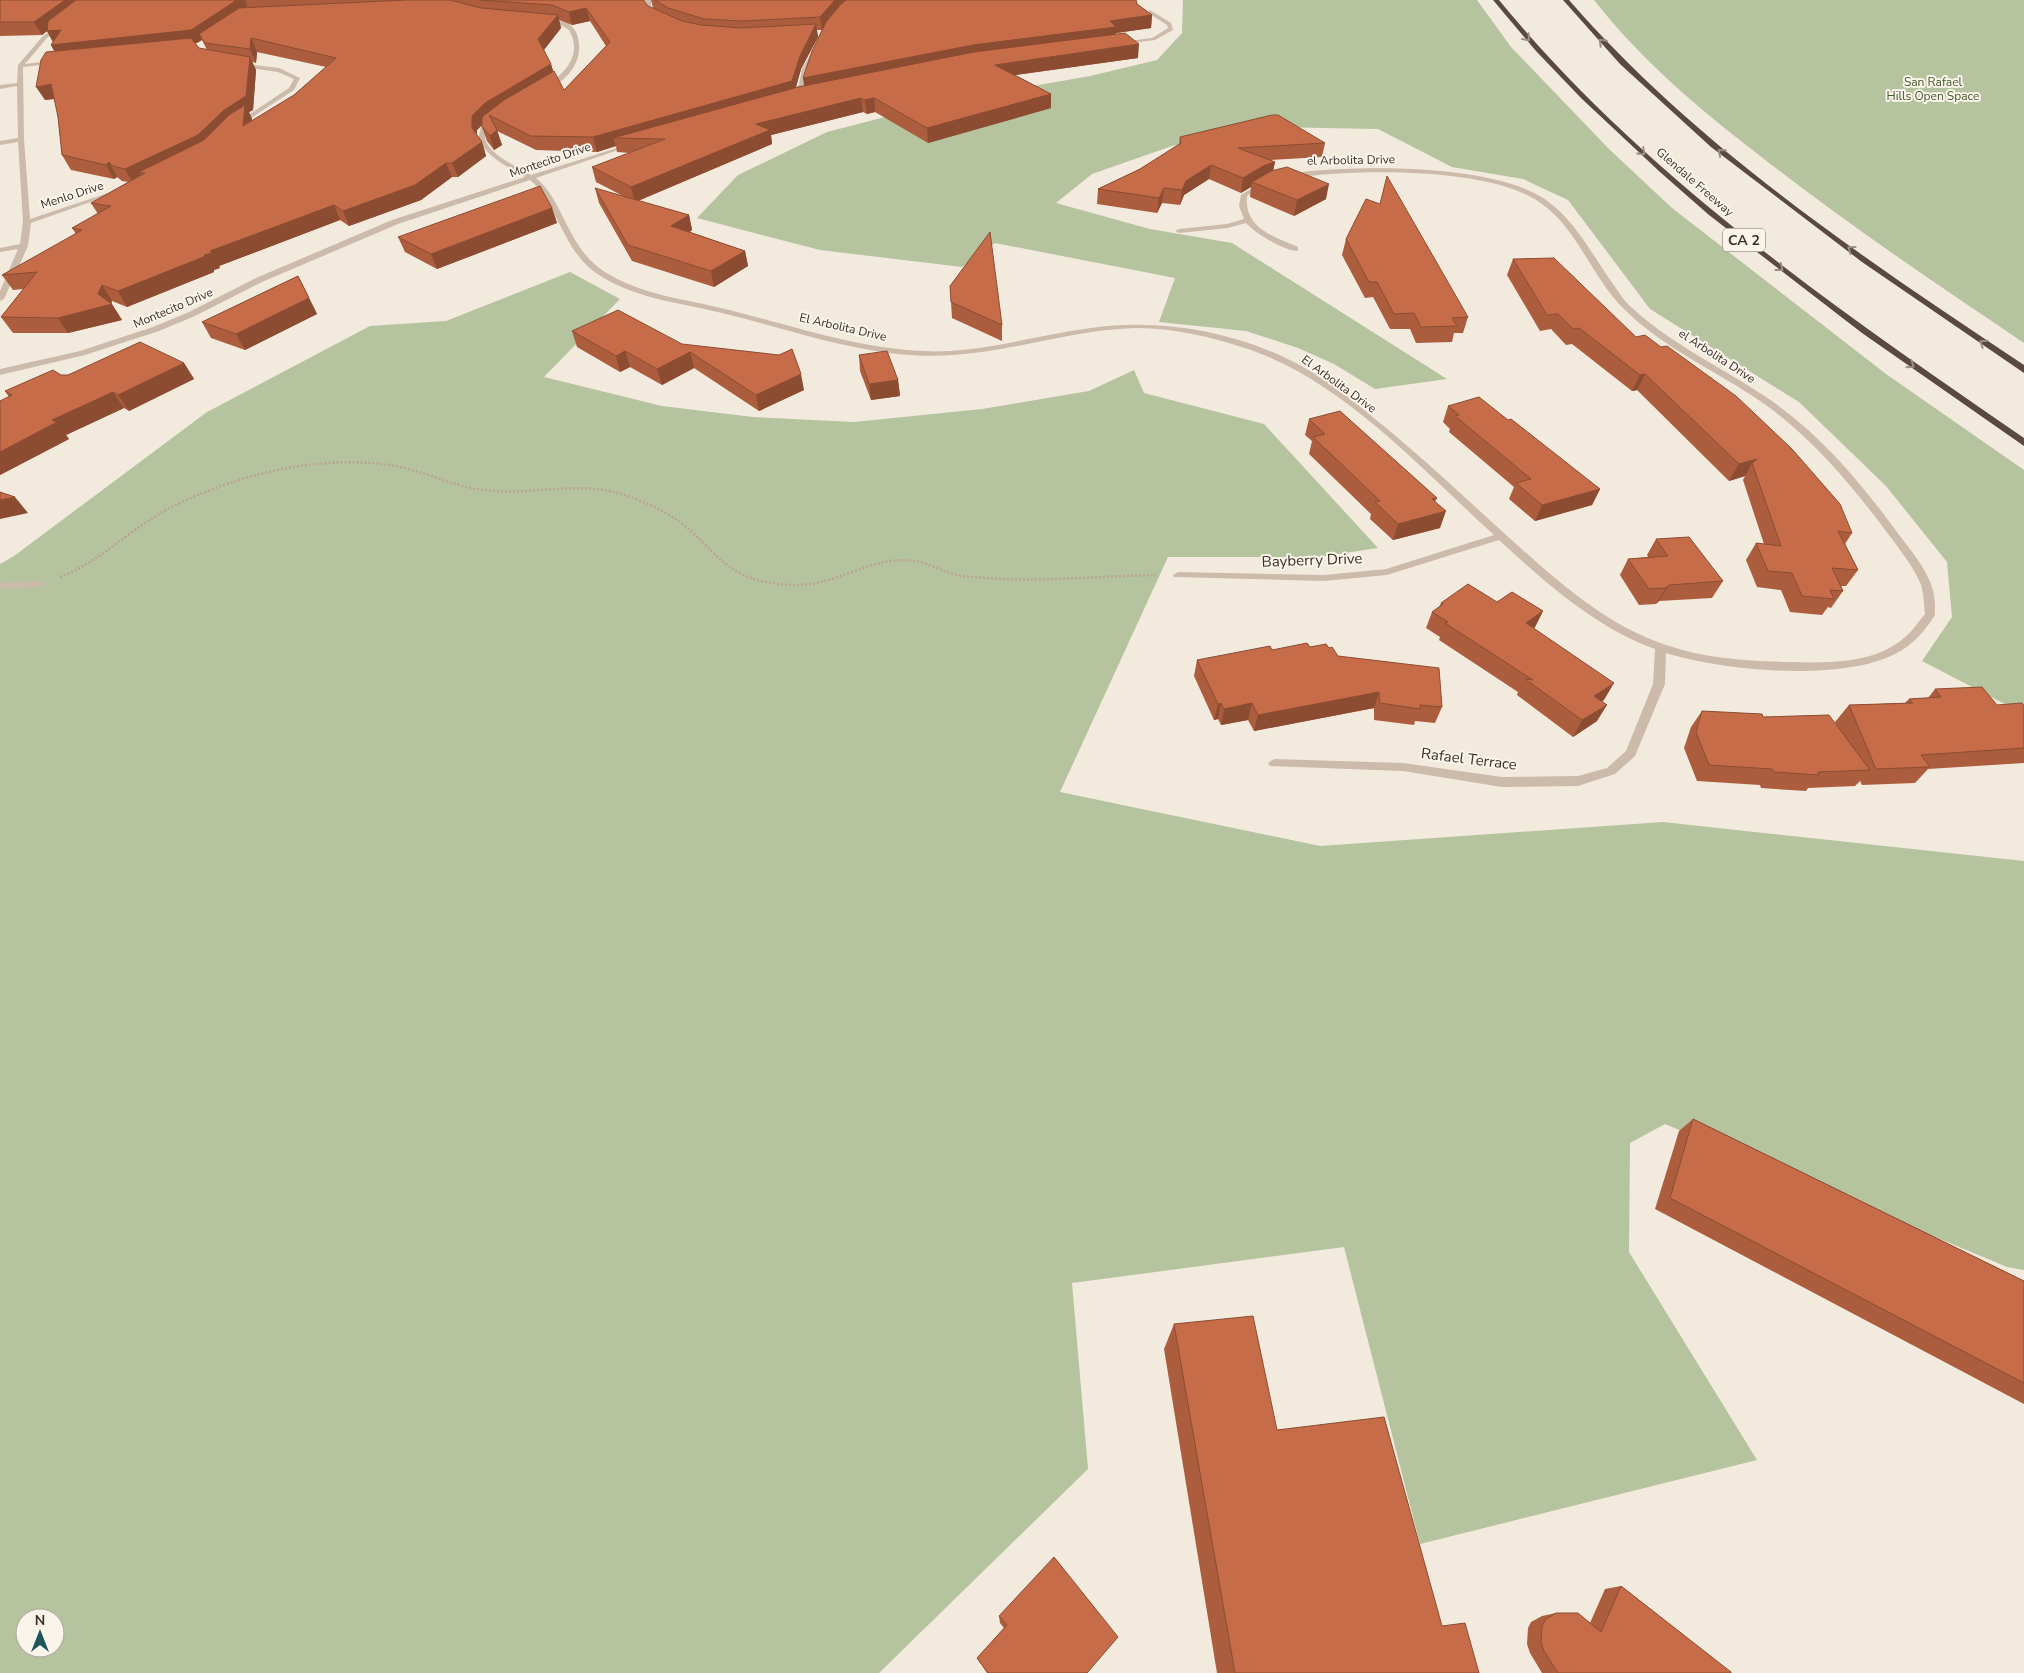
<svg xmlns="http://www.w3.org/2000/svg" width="2024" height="1673" font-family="'Nunito Sans',sans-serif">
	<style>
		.green { fill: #b5c39e; fill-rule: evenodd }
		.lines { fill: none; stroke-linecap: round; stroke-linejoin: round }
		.path { stroke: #b8a494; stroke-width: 2.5; stroke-dasharray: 2 2; stroke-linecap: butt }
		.minor { fill: #ccbaaa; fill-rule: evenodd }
		.highway { fill: #5a4940; fill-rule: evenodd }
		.wall { fill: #ab5d3e; fill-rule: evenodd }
		.shaded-wall { fill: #8b4c32 }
		.building { fill: #c76c48; stroke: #8b4c32 }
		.oneway { stroke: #9a8d84 }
		.labels { text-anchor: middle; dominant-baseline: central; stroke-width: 4; stroke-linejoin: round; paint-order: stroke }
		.far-park-label { font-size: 12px; fill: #46582d; stroke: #faf4eb }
		.far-street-label { font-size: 12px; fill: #392f29; stroke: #faf4eb }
		.shield { fill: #faf4eb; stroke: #736a63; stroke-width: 1 }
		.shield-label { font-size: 14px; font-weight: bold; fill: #392f29 }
		.street-label { font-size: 15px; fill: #392f29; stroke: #faf4eb }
	</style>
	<rect width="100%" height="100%" fill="#f3eade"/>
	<!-- green -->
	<g class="green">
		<path d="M1183,0H1477L1511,47L1609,149L1672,208L1886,374L2024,470V714L1922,661L1952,617L1947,562L1886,486L1799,402L1650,309L1568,200L1523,179L1452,167L1378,129L1266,127L1172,146L1092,174L1056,203L1150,229L1232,243L1447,379L1375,389L1334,364L1298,348L1246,331L1159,322L1175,278L995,243L962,267L820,250L697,218L738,175L827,132L947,101L1090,76L1157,60L1182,33Z"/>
		<path d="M1594,0H2024V343C1934,282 1844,222 1759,155C1699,109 1641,60 1594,0Z"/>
		<path d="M570,272L620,299L544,377L662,406L753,417L854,422L982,409L1089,391L1134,370L1144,393L1264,424L1378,548L1319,557H1168L1060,792L1320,846L1663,822L2024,861V1270L2007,1267L1665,1124L1630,1143L1629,1252L1757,1460L1420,1544L1344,1247L1072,1283L1088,1469L879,1673H0V564L14,556L207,412L370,326L446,321ZM25,1618H55V1648H25Z"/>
	</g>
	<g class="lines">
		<!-- path -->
		<path class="path" d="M60,577C100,562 130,529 168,509C236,474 324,452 400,467C429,473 455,487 484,490C529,496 574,481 618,493C639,499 664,510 681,523C713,547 723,574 766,582C781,585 797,586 812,584C844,578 874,559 908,560C922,560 934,568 947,572C956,575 966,577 975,577C1031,583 1099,576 1156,575"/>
		<!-- minor -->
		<g class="minor">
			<path d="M645,0H651V10L656,18H652L645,10Z"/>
			<path d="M1150,10L1171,23L1173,30L1155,40L1118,45L1120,42L1152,38L1168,28L1167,25L1148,13Z"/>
			<path d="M543,19C551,20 559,20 567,23C573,26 577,32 578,38C584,62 566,82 545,91L543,88C563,75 584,56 569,30L559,24L541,22Z"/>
			<path d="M59,24L64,25L47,38L25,64L57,60L59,63L23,67L24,139L30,219L114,191L119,192L31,223L28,246L4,299L0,301V291L18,249L0,252V248L20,244L23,222L18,142L0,145V141L18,138L17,86L0,89V85L17,83L18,65L43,36Z"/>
			<path d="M813,50L818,51L808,69L801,97L796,98L802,69Z"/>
			<path d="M236,63L279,68L300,78L294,90L237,127L235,124L289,88L294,79L278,72L238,66Z"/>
			<path d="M495,115L498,117C495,121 490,124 487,129C475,149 518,167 531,175L633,143V145L536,178C565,202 567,248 605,272C641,295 685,299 725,309C799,327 874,355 950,351C998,348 1044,334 1091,328C1162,318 1241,332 1305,368C1330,382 1353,400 1375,419C1420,455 1462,495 1505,534C1553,577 1603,624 1666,645C1707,659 1748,661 1790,662C1828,663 1874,664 1904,638C1912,632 1918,622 1925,614C1924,605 1924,595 1921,585C1915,569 1902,553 1892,539C1855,489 1814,439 1763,403C1717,371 1664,349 1624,309C1589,275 1576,221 1531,197C1474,167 1350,169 1287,179L1284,177C1294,171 1313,171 1325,170C1383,166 1485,167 1536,194C1571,212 1591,253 1613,284C1619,292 1624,301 1631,307C1671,344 1721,367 1766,397C1817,431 1858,479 1894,528C1907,546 1927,568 1933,590C1935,598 1935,607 1935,615C1925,631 1912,646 1895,654C1840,682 1724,671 1666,653L1665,684L1635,756L1615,774L1578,786L1502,787L1403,771L1270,766L1268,763L1274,759L1403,763L1502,777L1578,776L1607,768L1626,751L1653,684L1655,649C1595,627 1546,583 1499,540L1387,575L1324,581L1174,577L1173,575L1178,572L1324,575L1386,569L1494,535C1420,468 1342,380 1245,348C1211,337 1174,328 1137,328C1075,329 1015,351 953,355C876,361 799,332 726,314C683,303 633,299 596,273C562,249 557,202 530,180L398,224L262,282L195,316L159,331L85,355L0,375V369L80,351L153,327L189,312L256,278L392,220L525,177C507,166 488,158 478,139L481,127Z"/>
			<path d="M1265,180L1267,181V183L1247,196C1244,228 1273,236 1298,247V251C1284,251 1255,233 1246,223L1228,228L1179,233L1175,231L1179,229L1227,224L1244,219L1239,206L1241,195Z"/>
			<path d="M41,581L46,584L45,586L0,589V583Z"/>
		</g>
		<!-- highway -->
		<g class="highway">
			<path d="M1493,0H1499C1644,177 1837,309 2024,438V446L1862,333L1709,215L1660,172L1581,98L1536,51Z"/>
			<path d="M1563,0H1569C1697,147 1863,258 2024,365V373L1862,262L1711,147L1620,64Z"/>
		</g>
	</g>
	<!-- wall -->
	<g class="wall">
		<path d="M0,0H645L644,2L648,6L653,8L651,0H1136L1137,4L1152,15L1151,28L1116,33V34L1138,58L1015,75L1051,94V108L928,143L875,112L867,114L863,112L771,135L772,144L638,201L689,215L692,230L690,232L745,251L748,266L714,287L632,261L599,203L595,188L625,197L596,182L592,167L630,153L617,152L616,146L597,152L536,150L497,131L502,145L494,150L487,141L482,127V125L477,130V135L482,142L486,156L458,177H452L421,200L349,226L340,220L219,266L220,268L214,270V272L127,307L112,301L111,303L122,320L68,333H13L1,317L23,289L13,290L2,275L76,234L72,228L98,214L91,203L128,182L122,181L117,177L114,179L71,170L62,155L58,117L55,99L45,100L54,51L51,45L53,42L47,31L42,35L0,36ZM559,20L572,25L590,21L606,46L564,90L553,71L551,64L544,50L561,28ZM817,30H822L804,86L796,87L801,69L818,37ZM202,40L207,50L199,48L195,43H197ZM257,52L326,67L294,95L252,121V119L249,112L253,110L256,70L252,62L256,63Z"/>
		<path d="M1180,137L1325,143L1322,157L1270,160L1275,162L1273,170L1326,199L1294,216L1250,197L1251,187L1241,193L1209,179L1184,195L1180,205L1162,203L1157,213L1097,204L1098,189L1140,169L1179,145Z"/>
		<path d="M552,208L557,223L437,269L405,252L398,237Z"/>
		<path d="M1346,239L1468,317L1463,333H1454L1452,342L1416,343L1410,329H1390L1373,297L1365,298L1342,255Z"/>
		<path d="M1513,259L1636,337L1852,533L1845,544L1858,570L1846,586H1841L1843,591L1831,608L1828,607L1822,615L1790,612L1781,590L1757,587L1746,560L1756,543L1764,544L1743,480L1745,476L1729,481L1637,390L1632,391L1572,344L1566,345L1551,329L1540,331L1507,275Z"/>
		<path d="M298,276L317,314L245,350L211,338L202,322Z"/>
		<path d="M950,286L1002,325V341L952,318Z"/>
		<path d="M572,331L682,344L804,390L759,411L694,368L662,385L630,367L620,372L577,347Z"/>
		<path d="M859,355L898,380L900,396L871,400L860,371Z"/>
		<path d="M184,363L194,379L129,411L124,408L66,435L69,439L0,475V401L9,397L5,391L61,375H68Z"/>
		<path d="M1448,406L1508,420L1600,489L1592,505L1535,521L1509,499L1514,487L1449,432L1450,429L1443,422Z"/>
		<path d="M1309,419L1437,498L1435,502L1440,528L1393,540L1370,519L1371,514L1309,454L1312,441L1305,435Z"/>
		<path d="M1656,539L1723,581L1712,598L1659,601L1656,604L1639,605L1620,575L1628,559L1648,557L1647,555Z"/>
		<path d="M1497,602L1543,611L1535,627L1534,628L1604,700L1602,701L1597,721L1573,737L1517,695L1518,692L1439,640L1440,637L1426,628L1432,612L1439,607L1441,603Z"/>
		<path d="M1329,648L1338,656L1442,707L1435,723L1415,721L1414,725L1374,720V708L1254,731L1248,720L1221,725L1218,719L1214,720L1194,676L1197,660L1272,650Z"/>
		<path d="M1935,689L1997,705L2024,706V763L1928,769L1915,783L1862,785L1860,781L1855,786L1808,788L1806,791L1761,788L1760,785L1697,781L1684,748L1691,727L1702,711L1763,717L1837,726L1835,722L1849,705L1905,703L1909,699L1928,698Z"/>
		<path d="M1693,1119L2024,1281V1404L1655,1209L1679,1131Z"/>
		<path d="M1174,1324L1277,1430L1442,1626L1479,1673H1217L1164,1349Z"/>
		<path d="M1621,1586L1731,1673H1542L1530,1653L1527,1644L1528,1628L1531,1622L1542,1616L1556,1613L1590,1623L1605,1589Z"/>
		<path d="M999,1616L1087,1673H987L977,1658L1004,1628L1000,1623Z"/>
	</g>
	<!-- shaded-wall -->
	<g class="shaded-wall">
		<path d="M65,0H89L54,44L47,31L42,35L34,22Z"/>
		<path d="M235,0H248H245L247,5L240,15L199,34L202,40L197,43L59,58L51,45Z"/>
		<path d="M835,0H852L822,30L820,17Z"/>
		<path d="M586,8L590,21L572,25L569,12Z"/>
		<path d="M558,15L561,28L542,52L538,39Z"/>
		<path d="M1152,15L1151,28L1116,33V40L805,92L803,78L973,45L1110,21Z"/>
		<path d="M816,24L818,37L801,69L794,94L613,138L616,146L597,152L593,137L800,56Z"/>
		<path d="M251,38L257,52L256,63L250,49Z"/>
		<path d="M1139,44L1138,58L995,78V65Z"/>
		<path d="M250,57L256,70L253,110L249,112L252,119L250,140L206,149L145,173L139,172L143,179L133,183L125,169Z"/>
		<path d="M551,64L555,77L489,115L490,117L477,130V142L472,128V116L485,103Z"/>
		<path d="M51,84L60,98L45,100L36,87Z"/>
		<path d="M1051,94V108L928,143L927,128Z"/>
		<path d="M861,98L863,112L771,135L772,144L635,202L631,187L756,124Z"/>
		<path d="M874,98L875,112L867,114L865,100Z"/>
		<path d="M497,130L502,145L494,150L490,136Z"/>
		<path d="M482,142L486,156L458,177L452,163Z"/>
		<path d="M109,162L117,177L114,179L106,165Z"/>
		<path d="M1275,162L1272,177L1252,182L1251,187L1241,193L1243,178L1265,165Z"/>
		<path d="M446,163L452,177L421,200L349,226L343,211Z"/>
		<path d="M1211,165L1209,179L1184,195L1180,205L1182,190L1186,181Z"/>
		<path d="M1329,184L1326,199L1294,216L1297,200Z"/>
		<path d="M1164,188L1162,203L1157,213L1159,198Z"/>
		<path d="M334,205L340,220L219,266L220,268L214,270V272L127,307L118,291L204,255L210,251Z"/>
		<path d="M552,208L557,223L437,269L431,254Z"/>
		<path d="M689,215L692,230L675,241L671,226Z"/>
		<path d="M745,251L748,266L714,287L711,271Z"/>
		<path d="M102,285L112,301L111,304H112L122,320L68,333L58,318L98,294Z"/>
		<path d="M309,298L317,314L245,350L236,334Z"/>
		<path d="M625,351L630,367L620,372L616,356Z"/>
		<path d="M690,352L694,368L662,385L657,369Z"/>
		<path d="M184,363L194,379L129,411L118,395Z"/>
		<path d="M801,374L804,390L759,411L756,395Z"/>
		<path d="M1645,374L1637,390L1632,391L1640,375Z"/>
		<path d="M898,380L900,396L871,400L869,384Z"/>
		<path d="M113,392L124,408L66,435L69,439L0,475V452L52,420Z"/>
		<path d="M1757,459L1752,463L1745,476L1729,481L1739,464Z"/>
		<path d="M1600,489L1592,505L1535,521L1542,505Z"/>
		<path d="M15,497L28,513L0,519V500Z"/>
		<path d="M1446,511L1440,528L1393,540L1398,524Z"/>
		<path d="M1669,585L1659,601L1656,604L1666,588Z"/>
		<path d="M1543,611L1535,627L1518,640L1526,623Z"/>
		<path d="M1614,683L1604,700L1584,712L1594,696Z"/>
		<path d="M1379,692L1374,708L1254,731L1258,715Z"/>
		<path d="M1221,703L1218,719L1214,720L1218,704Z"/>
		<path d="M1252,703L1248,720L1221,725L1224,709Z"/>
		<path d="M1607,705L1597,721L1573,737L1582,720Z"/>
	</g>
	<!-- building -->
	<g class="building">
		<path d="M0,0H65L34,22H0Z"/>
		<path d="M76,0H235L234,2L191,30L51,45L61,30L47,31L48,21Z"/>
		<path d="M406,0H450L481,8L558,15L538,39L551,64L485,103L472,116V128L482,142L452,163H446L415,185L343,211L334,205L210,251L212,253L204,255L206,256L118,291L102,285L98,294L112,304L58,318L1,317L37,272L2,275L82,230L72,228L111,206L91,203L145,173L139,172L204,140L229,115L245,105L243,126L294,95L336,58L251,38L250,49L205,43L199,34L239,8Z"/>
		<path d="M480,0H643L648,6L682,21L701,25L741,28L816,24L800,56L792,81L593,137L531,136L489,115L497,130L490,136L482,127V117L504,100L554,71L564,90L610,42L586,8L569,12L552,5Z"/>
		<path d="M655,0H835L820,17L743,21L704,19L668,8Z"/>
		<path d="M846,0H1136L1137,4L1152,15L1110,21L1116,27L973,45L803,78L812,51L826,22L841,4Z"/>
		<path d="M1125,33L1139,44L995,65L1051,94L927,128L874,98L865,100L861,98L756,124L770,130L631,187L592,167L665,139L613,138L798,87L974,52Z"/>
		<path d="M191,38L199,48L250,57L246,96L223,111L198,135L125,169L113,166L109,162L106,165L62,155L58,117L51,84L36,87L41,60L46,52Z"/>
		<path d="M1272,115H1278L1325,143L1238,148L1275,162L1265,165L1243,178L1211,165L1186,181L1182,190L1164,188L1159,198L1098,189L1140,169L1181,143L1180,137Z"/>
		<path d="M1287,167L1329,184L1297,200L1252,182L1271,171Z"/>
		<path d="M1387,176L1468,317L1452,318L1457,326L1421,327L1414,313L1394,314L1377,282H1369L1346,239L1366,199L1380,204Z"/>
		<path d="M540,186L552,208L431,254L398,237Z"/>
		<path d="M595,188L689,215L671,226L745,251L711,271L628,245Z"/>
		<path d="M990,232L1002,325L951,302L950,286Z"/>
		<path d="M1554,258L1636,337L1645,335L1661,347L1667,346L1736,396L1792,449L1840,504L1852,533L1838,531L1858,570L1832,568L1843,591L1830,590L1834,599L1802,596L1792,573L1768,571L1756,543L1781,546L1752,463L1757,459L1739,464L1645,374L1640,375L1579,328L1573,329L1558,314L1547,315L1513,259Z"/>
		<path d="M298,276L309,298L236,334L202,322Z"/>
		<path d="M618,310L682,344L779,355L792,349L801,374L756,395L690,352L657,369L625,351L616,356L572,331Z"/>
		<path d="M140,342L184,363L118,395L113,392L52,420L57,422L0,452V401L12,395L5,391L53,370L61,375H68Z"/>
		<path d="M887,351L898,380L869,384L859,355Z"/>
		<path d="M1479,397L1508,420L1511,419L1600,489L1542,505L1516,483L1531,479L1455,416L1459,415L1448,406Z"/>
		<path d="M1340,411L1437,498L1432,499L1446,511L1398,524L1375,502L1380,501L1313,437L1325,434L1309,419Z"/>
		<path d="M0,492L15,497L0,500Z"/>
		<path d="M1689,537L1723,581L1669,585L1666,588L1649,589L1628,559L1668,556L1656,539Z"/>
		<path d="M1468,584L1497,602L1512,592L1543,611L1526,623L1614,683L1594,696L1607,705L1582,720L1525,679L1533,680L1445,623L1448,622L1432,612L1443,604L1441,603Z"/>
		<path d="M1307,643L1310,647L1326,644L1329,648L1332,647L1338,656L1439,668L1442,707L1420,705V709L1380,703L1379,692L1258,715L1252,703L1224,709L1221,703L1218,704L1197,660L1270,646L1272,650Z"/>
		<path d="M1982,687L1997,705L2022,703L2024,706V748L1921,755L1930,767L1876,769L1849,705L1913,703L1909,699L1941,697L1935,689Z"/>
		<path d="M1702,711L1762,714L1763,717L1829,715L1870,770L1818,772L1819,775L1774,772L1772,769L1709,765L1696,732Z"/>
		<path d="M1693,1119L2024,1281V1383L1670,1198Z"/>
		<path d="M1253,1316L1277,1430L1384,1417L1442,1626L1465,1623L1479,1673H1235L1174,1324Z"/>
		<path d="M1054,1557L1118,1637L1087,1673H988L977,1658L1007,1625L999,1616Z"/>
		<path d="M1621,1586L1731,1672V1673H1558L1544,1651L1541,1642L1542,1626L1546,1619L1556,1613H1578L1601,1632Z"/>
	</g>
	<!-- one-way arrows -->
	<defs><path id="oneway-chevron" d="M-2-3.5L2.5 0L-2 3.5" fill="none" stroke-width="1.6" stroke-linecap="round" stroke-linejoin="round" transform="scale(1.25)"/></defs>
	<g class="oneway">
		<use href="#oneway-chevron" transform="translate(1527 38) rotate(48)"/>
		<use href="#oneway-chevron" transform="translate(1602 42) rotate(-135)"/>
		<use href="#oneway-chevron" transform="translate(1642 152) rotate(44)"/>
		<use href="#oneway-chevron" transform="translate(1721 152) rotate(-140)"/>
		<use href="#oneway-chevron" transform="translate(1851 249) rotate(-144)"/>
		<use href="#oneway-chevron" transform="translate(1780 268) rotate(38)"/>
		<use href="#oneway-chevron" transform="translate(1983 343) rotate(-146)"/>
		<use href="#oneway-chevron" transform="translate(1911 365) rotate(35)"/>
	</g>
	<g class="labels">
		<!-- far-park labels -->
		<g class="far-park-label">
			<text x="1933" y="82">San Rafael<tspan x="1933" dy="14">Hills Open Space</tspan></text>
		</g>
		<!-- far-street labels -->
		<g class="far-street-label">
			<text transform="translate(550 160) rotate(-19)">Montecito Drive</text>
			<text transform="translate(1351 160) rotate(-1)">el Arbolita Drive</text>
			<text transform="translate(1695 182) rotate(41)">Glendale Freeway</text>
			<text transform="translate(72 195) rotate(-18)">Menlo Drive</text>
			<text transform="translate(173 308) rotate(-23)">Montecito Drive</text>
			<text transform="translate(843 327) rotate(13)">El Arbolita Drive</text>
			<text transform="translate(1717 356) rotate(33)">el Arbolita Drive</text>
			<text transform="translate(1339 384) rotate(36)">El Arbolita Drive</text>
		</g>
		<!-- shield labels -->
		<rect class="shield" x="1723" y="228.5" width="42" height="23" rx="4"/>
		<g class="shield-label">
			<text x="1744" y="240">CA 2</text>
		</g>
		<!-- street labels -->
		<g class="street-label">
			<text transform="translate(1312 560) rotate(-2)">Bayberry Drive</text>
			<text transform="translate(1469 759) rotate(7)">Rafael Terrace</text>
		</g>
	</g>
	<!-- north arrow -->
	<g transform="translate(40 1633)"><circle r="24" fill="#faf4eb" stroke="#ada59d"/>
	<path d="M0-4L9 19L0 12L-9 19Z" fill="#1e555b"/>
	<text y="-8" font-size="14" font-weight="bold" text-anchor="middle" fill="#392f29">N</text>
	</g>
</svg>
